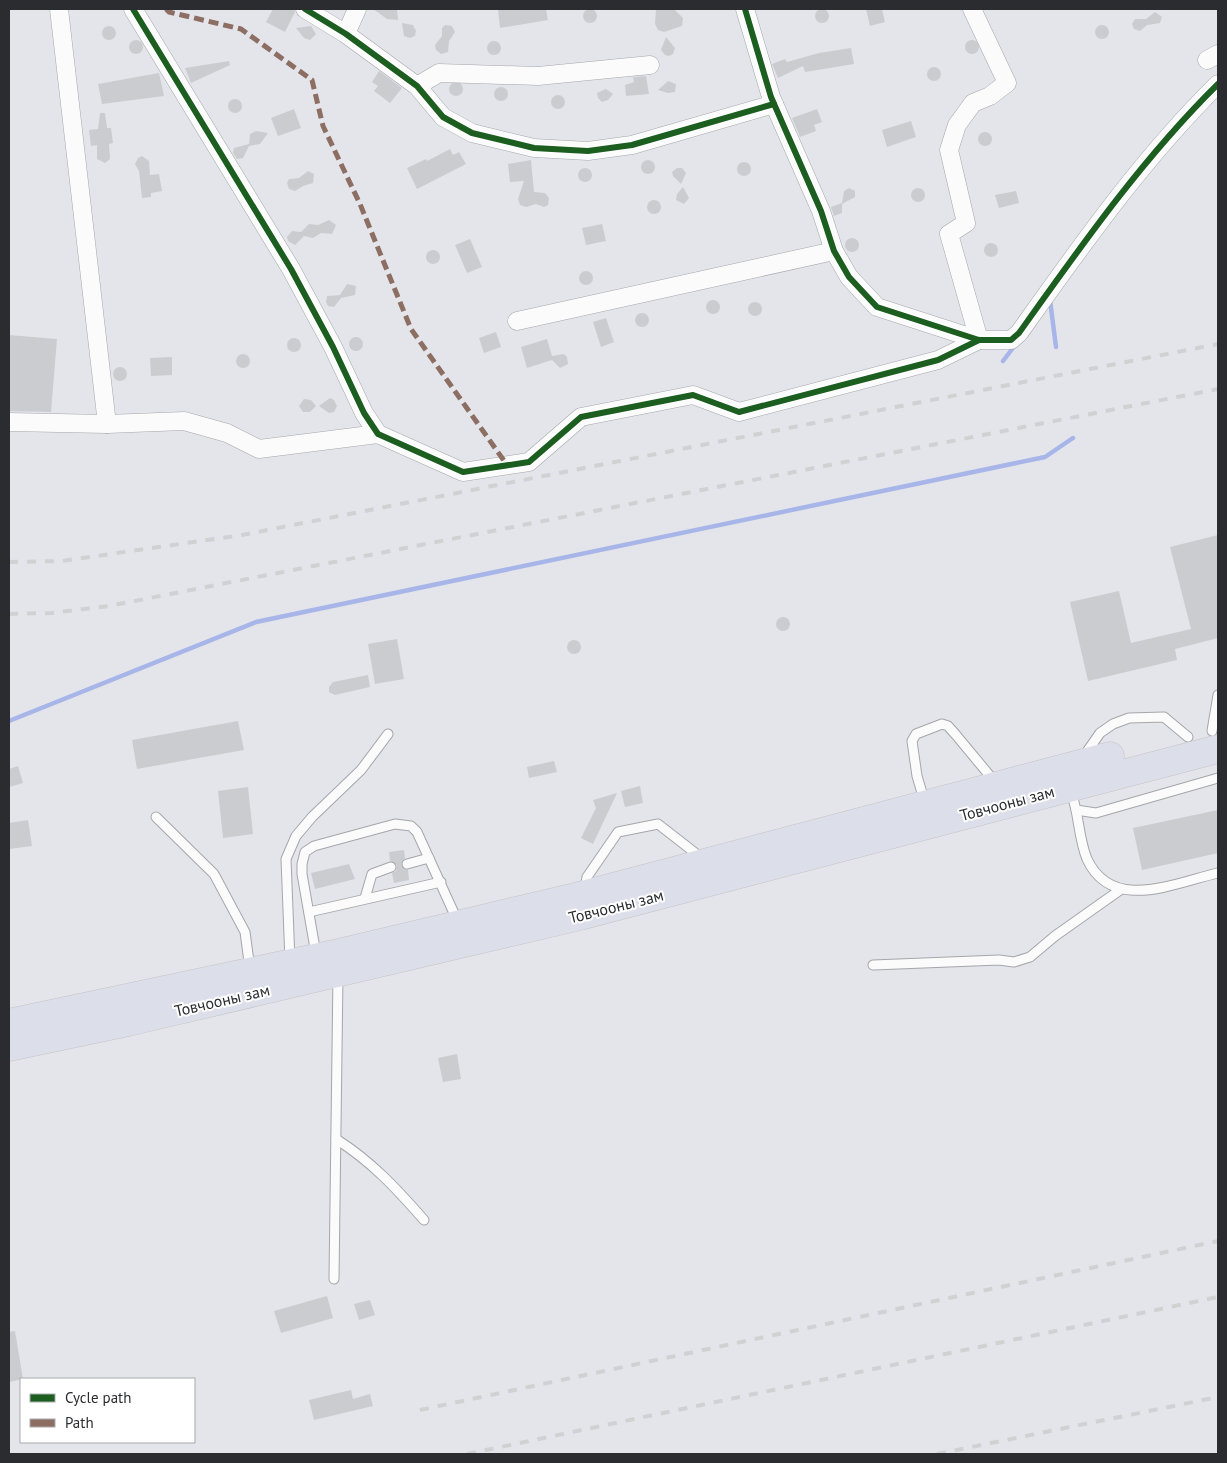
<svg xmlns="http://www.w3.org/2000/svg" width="1227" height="1463" font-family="'PT Sans',sans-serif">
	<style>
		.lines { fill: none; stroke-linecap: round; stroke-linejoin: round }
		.stream { stroke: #a8b5e8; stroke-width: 4.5 }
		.building { fill: #cbccd0 }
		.lane-casing { stroke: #a5a6aa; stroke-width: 11 }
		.street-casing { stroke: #a5a6aa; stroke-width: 19 }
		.highway-casing { stroke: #c3c3c6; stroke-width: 29 }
		.lane { stroke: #fbfbfc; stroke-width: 9 }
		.street { stroke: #fbfbfc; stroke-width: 18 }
		.highway { stroke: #dcdeea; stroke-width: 28 }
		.rail { stroke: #d0d1d2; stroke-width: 4; stroke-dasharray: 9 9; stroke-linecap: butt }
		.quiet { stroke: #8d6e63; stroke-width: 5; stroke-dasharray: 10 5; stroke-linecap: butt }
		.cycleway-casing { stroke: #fff; stroke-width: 9 }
		.cycleway { stroke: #1b5e20; stroke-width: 6 }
		.labels { text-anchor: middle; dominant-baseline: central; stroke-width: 4; stroke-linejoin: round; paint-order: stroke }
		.street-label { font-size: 16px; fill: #2b2c2f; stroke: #fff }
	</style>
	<rect width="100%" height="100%" fill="#e4e5eb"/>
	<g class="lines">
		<!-- stream -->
		<g class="stream">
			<path d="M1050,300L1056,347"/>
			<path d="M1003,361L1016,344"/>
			<path d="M9,721L256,622L1045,457L1073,438"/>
		</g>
	</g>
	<!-- building -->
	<g class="building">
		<path d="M273,9H294L295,12L285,32L266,22Z"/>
		<path d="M373,9H397L398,20L387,19Z"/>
		<path d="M508,9H546L548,20L500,28L498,10Z"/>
		<path d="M656,9H674L683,18L682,26L664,32L658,30L655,24Z"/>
		<path d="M866,9H882L885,22L870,26Z"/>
		<circle cx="822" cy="16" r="7"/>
		<circle cx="590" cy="16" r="7"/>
		<path d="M1155,12L1162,17L1160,23L1147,25L1140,31L1134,29L1132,24L1135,19H1146Z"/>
		<path d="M402,23L413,25L416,31L415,36L410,38L404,36Z"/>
		<path d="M445,25L452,26L455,32L449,41L448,52L441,54L436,50L435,45L442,36V28Z"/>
		<circle cx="1102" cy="32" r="7"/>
		<circle cx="109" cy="33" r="7"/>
		<path d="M311,26L316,34L310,40L304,38L296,28Z"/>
		<path d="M666,37L675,48L673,54L669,56L665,55L661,50Z"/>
		<circle cx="136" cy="47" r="7"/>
		<circle cx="972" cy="47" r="7"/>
		<circle cx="494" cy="48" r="7"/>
		<path d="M851,48L854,64L805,72L803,66L778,78L772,64L785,59L787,62L819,53Z"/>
		<path d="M229,61L230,65L191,83L185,68Z"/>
		<circle cx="934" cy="74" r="7"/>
		<path d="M379,71L402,88L390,103L374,91L378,86L372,82Z"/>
		<path d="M159,73L164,96L102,104L98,84Z"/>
		<path d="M646,76L649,94L626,96L625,85L634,82L633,77Z"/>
		<path d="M668,81L676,84L675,92L668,93L658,90Z"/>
		<circle cx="456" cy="89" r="7"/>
		<circle cx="501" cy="94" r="7"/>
		<path d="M606,89L613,94L608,100L602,102L598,98L597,93Z"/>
		<circle cx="558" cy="102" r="7"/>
		<circle cx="235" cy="106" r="7"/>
		<path d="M294,109L301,128L278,136L271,118Z"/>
		<path d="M817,109L822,122L814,125L816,131L800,137L792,118Z"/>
		<path d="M100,113H105L107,128H111L113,143L109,144L110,159L105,163L97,159V145L91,146L89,130L98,129Z"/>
		<path d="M911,121L916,137L887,147L882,130Z"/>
		<path d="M256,131L268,133L260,144L249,146L243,158L237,159L233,153L234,148L249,144L250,134Z"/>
		<circle cx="985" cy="139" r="7"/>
		<path d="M450,149L453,155L459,152L466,164L417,189L407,168L426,159L427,161Z"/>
		<path d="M142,156L149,161L150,175L159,174L162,191L151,193V197L142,198L139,171L135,164L138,158Z"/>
		<path d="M531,160L534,192L545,193L549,198L548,205L544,207L536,204L526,207L520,205L518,199L524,181L510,182L508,164Z"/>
		<circle cx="648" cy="167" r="7"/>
		<circle cx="744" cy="169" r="7"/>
		<path d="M677,168H682L686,173L681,184L673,176L672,172Z"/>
		<circle cx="585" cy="175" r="7"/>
		<path d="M308,171L314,174L313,183L303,186L295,191L289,189L287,183L289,179L299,178Z"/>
		<path d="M683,187L689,198L684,204L676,200L677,194Z"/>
		<path d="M849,188L855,191V197L842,204V213L834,216L831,207L842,203L844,191Z"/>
		<circle cx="918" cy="195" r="7"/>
		<path d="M1016,191L1019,203L999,208L995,195Z"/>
		<circle cx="654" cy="207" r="7"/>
		<path d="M329,220L336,225L332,234L321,233L313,238L304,236L295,245L288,241L287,237L292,231L301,232L309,224L318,225Z"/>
		<path d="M602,224L606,241L586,245L582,228Z"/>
		<circle cx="852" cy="245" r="7"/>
		<path d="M470,239L482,267L467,273L455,245Z"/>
		<circle cx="991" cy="250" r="7"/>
		<circle cx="433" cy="257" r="7"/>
		<circle cx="586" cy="278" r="7"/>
		<path d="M347,284L356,286L355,295L341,298L334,307L328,306L326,302L327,296L340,295Z"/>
		<circle cx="713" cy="307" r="7"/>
		<circle cx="755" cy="309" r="7"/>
		<circle cx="642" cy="320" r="7"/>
		<path d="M606,318L614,342L601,347L593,322Z"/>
		<path d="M496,332L501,347L484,353L479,338Z"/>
		<path d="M9,335L57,339L51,412L9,411Z"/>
		<circle cx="356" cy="344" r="7"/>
		<circle cx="294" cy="345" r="7"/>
		<path d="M547,339L552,356L564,354L567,357L568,364L560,368L552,360L527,368L521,347Z"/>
		<circle cx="243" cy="361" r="7"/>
		<path d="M172,357V375L151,376L150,358Z"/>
		<circle cx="120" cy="374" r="7"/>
		<path d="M330,398L334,400L337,406L334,412L329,413L319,406Z"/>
		<path d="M304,399L311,400L316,406L310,412H303L299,406Z"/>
		<path d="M1218,535V638L1175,649L1177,660L1088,681L1070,602L1119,591L1131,643L1191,629L1170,547Z"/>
		<circle cx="783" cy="624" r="7"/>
		<path d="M397,639L404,679L375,684L368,644Z"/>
		<circle cx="574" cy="647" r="7"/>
		<path d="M368,675L370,687L335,695L329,692V687L333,682Z"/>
		<path d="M238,721L244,750L137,769L132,740Z"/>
		<path d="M554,761L557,772L529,778L527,767Z"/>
		<path d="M18,766L23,783L9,787V769Z"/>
		<path d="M640,786L643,803L625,807L621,791Z"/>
		<path d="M248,787L253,834L223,838L218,791Z"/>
		<path d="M617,793L593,844L581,838L596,808L593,800Z"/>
		<path d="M1218,810V853L1142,870L1133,828Z"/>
		<path d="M28,820L32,846L9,849V823Z"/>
		<path d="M404,850L405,858L401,865L408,870L409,880L394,883L392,873L396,871L397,865L390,861L389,852Z"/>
		<path d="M349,864L355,879L315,889L311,873Z"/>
		<path d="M457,1054L461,1079L443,1082L438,1058Z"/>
		<path d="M327,1296L333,1318L281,1333L274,1311Z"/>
		<path d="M370,1300L375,1315L359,1320L354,1304Z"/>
		<path d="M15,1331L23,1379L9,1382V1332Z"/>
		<path d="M351,1390L353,1399L370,1394L373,1406L314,1420L309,1400Z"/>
	</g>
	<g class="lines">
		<defs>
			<g id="lane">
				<path d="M1212,731L1218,695"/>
				<path d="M1084,756L1100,733L1113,724L1129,718L1164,717L1188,737"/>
				<path d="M1071,790L1076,810L1096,813L1218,778"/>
				<path d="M925,803L917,776L912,741L916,734L942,724L948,726L956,735L995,782"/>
				<path d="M1076,810C1079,825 1081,845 1087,859C1112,913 1174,883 1218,873"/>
				<path d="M156,817L214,874L245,932L250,969"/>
				<path d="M407,864L429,858"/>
				<path d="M585,889L587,877L618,832L658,824L703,859"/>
				<path d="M365,898L372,874L391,867"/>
				<path d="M309,912L441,882"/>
				<path d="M316,954L302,874V864L305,852L314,846L395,824L411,826L417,832L458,922"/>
				<path d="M290,961L286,859L296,836L312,817L361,770L388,734"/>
				<path d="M873,965L999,960L1014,962L1030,957L1055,936L1120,890"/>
				<path d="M336,1139C372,1162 396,1188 424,1220"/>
				<path d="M334,1279L338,975"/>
			</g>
			<g id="street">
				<path d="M59,9L107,424"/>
				<path d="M133,9L291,269L333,347L364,413L378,434L463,472L529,462L581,417L693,395L739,412L938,360L979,340"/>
				<path d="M305,9L346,34L417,86L443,117L472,133L534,148L588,151L632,145L774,104"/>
				<path d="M745,9L771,97L821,211L834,251L849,277L877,307L979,340H1011L1019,333C1081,246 1142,159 1218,84"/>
				<path d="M972,9L1007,83L990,96L973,103L957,125L949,150L966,223L949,234L979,340"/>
				<path d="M346,34L357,9"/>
				<path d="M1207,60L1218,54"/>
				<path d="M417,86L439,73L538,76L650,65"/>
				<path d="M517,321L834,251"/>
				<path d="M9,422L107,424L184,421L227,433L259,449L378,434"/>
			</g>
			<g id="highway">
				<path d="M9,1023L334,954L575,897L1110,756"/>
				<path d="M9,1047L128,1022L580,916L1218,749"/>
			</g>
		</defs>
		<!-- lane casing -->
		<use href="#lane" class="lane-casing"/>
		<!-- street casing -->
		<use href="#street" class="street-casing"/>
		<!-- highway casing -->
		<use href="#highway" class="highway-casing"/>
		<!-- lane -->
		<use href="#lane" class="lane"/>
		<!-- street -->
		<use href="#street" class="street"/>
		<!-- highway -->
		<use href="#highway" class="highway"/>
		<!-- rail -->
		<g class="rail">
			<path d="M9,562L62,561L242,535L1218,344"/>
			<path d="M9,614L51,613L109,606L1218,389"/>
			<path d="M420,1410L1218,1241"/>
			<path d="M467,1454L1218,1297"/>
			<path d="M937,1454L1218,1397"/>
		</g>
		<!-- quiet -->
		<path class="quiet" d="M166,9L169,12L241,29L312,80L323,126L360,204L411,329L507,465"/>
		<defs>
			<g id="cycleway">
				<path d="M133,9L291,269L333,347L364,413L378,434L463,472L529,462L581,417L693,395L739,412L938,360L979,340"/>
				<path d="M305,9L346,34L417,86L443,117L472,133L534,148L588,151L632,145L774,104"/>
				<path d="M745,9L771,97L821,211L834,251L849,277L877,307L979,340H1011L1019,333C1081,246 1142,159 1218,84"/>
			</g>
		</defs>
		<!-- cycleway casing -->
		<use href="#cycleway" class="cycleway-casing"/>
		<!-- cycleway -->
		<use href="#cycleway" class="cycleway"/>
	</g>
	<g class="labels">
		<!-- street labels -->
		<g class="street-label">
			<text transform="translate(1007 803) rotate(-15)">Товчооны зам</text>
			<text transform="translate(616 906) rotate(-14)">Товчооны зам</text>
			<text transform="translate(222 1000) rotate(-13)">Товчооны зам</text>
		</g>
	</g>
	<!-- border -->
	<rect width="1227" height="1463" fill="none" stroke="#2b2c2f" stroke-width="20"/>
	<!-- legend -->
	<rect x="20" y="1378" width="175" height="65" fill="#ffffff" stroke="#aaabac"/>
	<rect x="30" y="1394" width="25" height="8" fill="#1b5e20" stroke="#aaabac"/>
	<text x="65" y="1403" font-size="15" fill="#2b2c2f">Cycle path</text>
	<rect x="30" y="1419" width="25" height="8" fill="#8d6e63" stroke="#aaabac"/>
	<text x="65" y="1428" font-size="15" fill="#2b2c2f">Path</text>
</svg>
